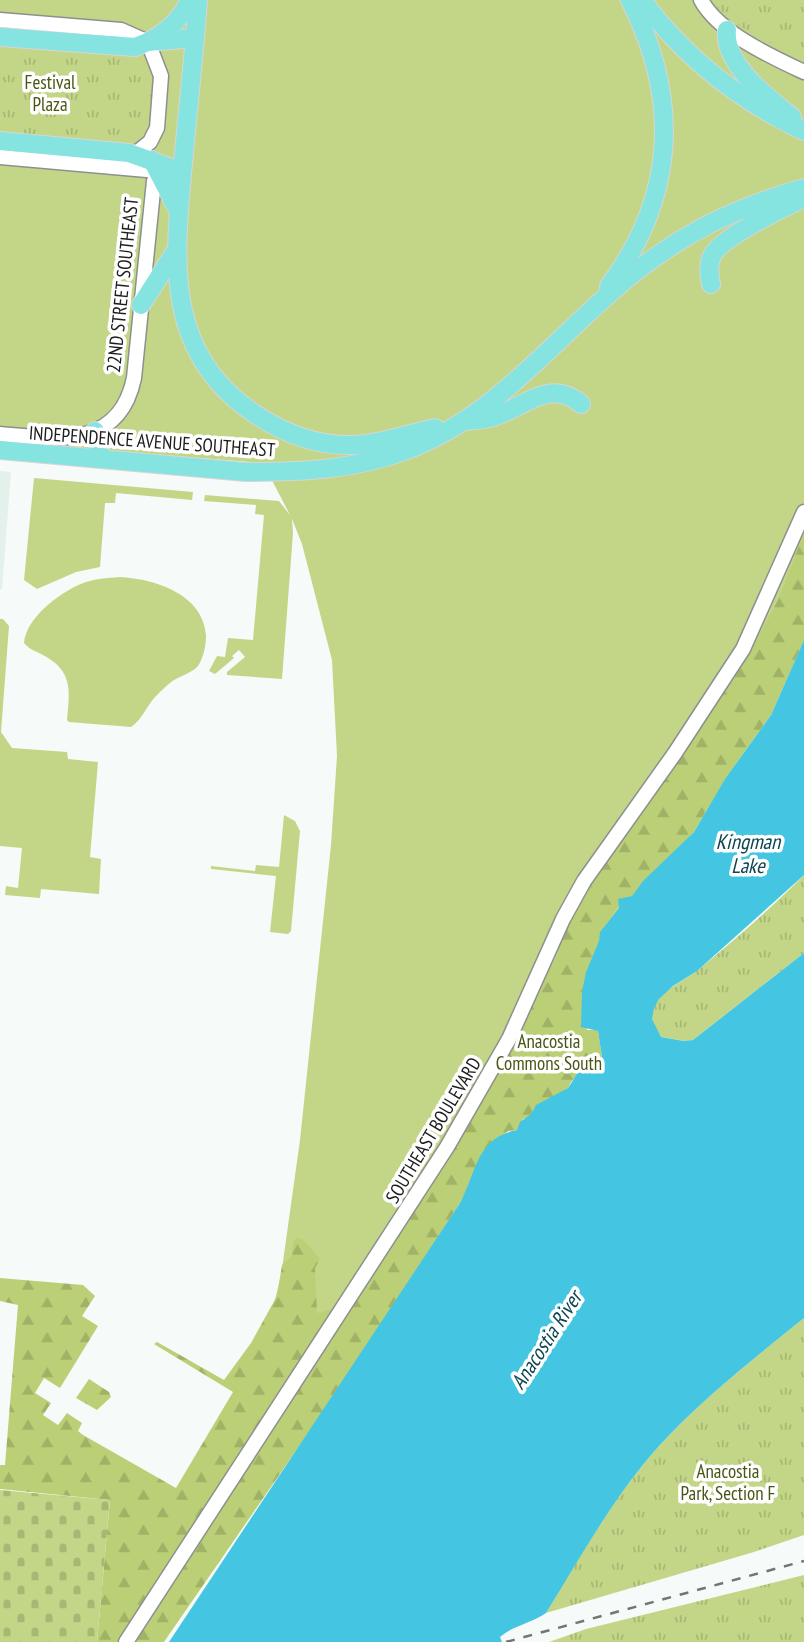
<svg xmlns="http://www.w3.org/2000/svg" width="804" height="1642" font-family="'PT Sans Narrow',sans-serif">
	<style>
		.built { fill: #e4f1eb }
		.green { fill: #c3d687 }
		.forest { fill: url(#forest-firs) }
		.cemetery { fill: url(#cemetery-stones) }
		.park { fill: url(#park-tufts) }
		.water { fill: #44c6e3 }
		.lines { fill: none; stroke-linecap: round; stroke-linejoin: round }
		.minor-casing { stroke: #8c908e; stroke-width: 17 }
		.major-casing { stroke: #d6d6d6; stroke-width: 20 }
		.minor { stroke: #fff; stroke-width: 14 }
		.major { stroke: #85e3e0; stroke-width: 18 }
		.rail { stroke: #737574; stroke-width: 2.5; stroke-dasharray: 9 9; stroke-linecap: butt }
		.labels { text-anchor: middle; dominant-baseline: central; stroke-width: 7; stroke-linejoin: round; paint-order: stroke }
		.park-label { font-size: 19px; fill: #485514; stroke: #fff }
		.street-label { font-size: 19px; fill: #1c1d1c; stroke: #fff }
		.water-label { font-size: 21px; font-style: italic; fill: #0d4652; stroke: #fff }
	</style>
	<defs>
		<pattern id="forest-firs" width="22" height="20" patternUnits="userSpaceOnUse" patternTransform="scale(1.75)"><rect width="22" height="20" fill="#bbd076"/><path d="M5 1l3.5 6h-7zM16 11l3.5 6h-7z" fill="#a0b266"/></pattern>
		<pattern id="cemetery-stones" width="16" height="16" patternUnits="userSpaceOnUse" patternTransform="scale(1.75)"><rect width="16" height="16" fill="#c3d687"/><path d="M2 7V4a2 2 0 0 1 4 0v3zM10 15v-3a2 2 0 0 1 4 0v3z" fill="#a7b774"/></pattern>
		<pattern id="park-tufts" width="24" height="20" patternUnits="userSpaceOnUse" patternTransform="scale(1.75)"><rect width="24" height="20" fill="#c3d687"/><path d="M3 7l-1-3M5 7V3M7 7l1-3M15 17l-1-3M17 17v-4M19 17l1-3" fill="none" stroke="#a7b774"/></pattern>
	</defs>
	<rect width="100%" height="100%" fill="#f6faf8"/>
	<!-- built -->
	<path class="built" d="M0,471L11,472L2,589H0Z"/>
	<!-- green -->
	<g class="green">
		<path d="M0,0H804V640L780,693L746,748L330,1403L254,1359L270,1319L281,1276L300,1140L331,845L337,756L332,660L302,544L292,519L293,533L282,679L227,675V672L245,657L239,650L232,656L234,658L215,674L209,671L217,656L225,657L228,638L253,640L264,515L255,514L256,505L204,501L205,495L279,501L290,515L263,463L0,442Z"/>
		<path d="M34,478L193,492L192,500L116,493L115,503H105L100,567L76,572L37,589L24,580Z"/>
		<path d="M120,577C155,579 203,594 206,635C206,645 204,657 198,666C191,674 178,676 170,683C166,686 162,690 158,694C147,704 143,719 131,727L69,722L67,720C70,690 73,671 43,655C35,651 29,649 24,643C26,618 59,593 81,584C92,579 107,578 120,577Z"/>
		<path d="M0,619H3L9,626L1,732L12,748L67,752L68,759L98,762L90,857L101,859L99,894L41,889L40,898L5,895L6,886L18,888L22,848L0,846Z"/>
		<path d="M284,815L295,821L300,831L291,931L288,934L270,932L276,876L211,869V866L255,871L256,865L279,867Z"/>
	</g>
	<!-- forest -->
	<g class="forest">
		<path d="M804,533V640L771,715L725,779L694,832L643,881L632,896L625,897L600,932L599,941L586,972L587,1030H598L602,1057L587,1065L571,1082L568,1088L534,1109L530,1116L523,1119L518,1130L508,1131L476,1165L469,1186L460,1203L421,1263L344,1381L164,1642H97L110,1500L0,1489V1465H5L18,1305L0,1301V1278L83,1285L95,1296L82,1316L98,1326L60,1388L44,1378L35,1393L51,1403L43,1415L58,1425L67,1413L82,1423L78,1431L83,1435L176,1488L233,1392L154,1344L157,1342L224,1380L251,1343L277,1296L282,1265L292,1256L293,1243L296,1238L303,1239L320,1259L315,1268L317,1313L337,1308L538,991L556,958L567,924L579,903L741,668L778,600Z"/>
		<path d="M89,1379L109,1392L111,1397L97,1410L76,1398Z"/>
	</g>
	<!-- cemetery -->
	<path class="cemetery" d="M0,1490L110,1500L97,1642H0Z"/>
	<!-- park -->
	<g class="park">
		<path d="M710,0H804V62L731,21Z"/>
		<path d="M0,43L135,55L147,60L155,71L151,128L144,140L131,145L0,134Z"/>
		<path d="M804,875V953L693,1040L685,1041L661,1037C654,1027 649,1018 654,1007C663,988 685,981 699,969C735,940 771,908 804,875Z"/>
		<path d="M804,1318V1535L754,1552L546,1613C576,1563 605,1512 642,1466C685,1412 750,1362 804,1318Z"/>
		<path d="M804,1575V1642H549L586,1629Z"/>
	</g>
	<!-- water -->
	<path class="water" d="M804,640V875L697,971L673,986L659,999L654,1008L652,1019L661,1037L684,1041L693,1040L804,953V1318C750,1362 685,1412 642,1466C605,1512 577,1563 546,1613C532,1623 512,1626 500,1637L502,1642H169L460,1203C477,1171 476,1138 517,1130L520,1122L531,1114L536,1105L568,1088L577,1074L602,1057L598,1031L581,1027L582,992L586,972L599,941L600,932L619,908L618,899L632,896L643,881L694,832L725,779L771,715Z"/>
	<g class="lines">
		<defs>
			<g id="minor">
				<path d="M701,0C719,33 770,56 804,72"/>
				<path d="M0,20L121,30L148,42L161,76L157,128L150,142L135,154"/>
				<path d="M0,157L158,171L154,181L134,378C119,450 56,439 0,434"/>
				<path d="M126,1642L447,1147L509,1039L563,919L584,881L675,753L743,649L804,512"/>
			</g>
			<g id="major">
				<path d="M198,0C194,55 188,109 183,163C174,261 163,355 258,416C286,434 318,446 352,445C381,444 407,434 435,428"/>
				<path d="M642,0C684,57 740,101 804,131"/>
				<path d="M727,30C723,64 768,98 792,117"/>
				<path d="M0,37L135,47C159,39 179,23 190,0"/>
				<path d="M148,42L194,38"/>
				<path d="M0,141L129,153L182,172"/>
				<path d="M152,160L178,210"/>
				<path d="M711,284C709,275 708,264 712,256C720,238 784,207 804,198"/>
				<path d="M609,286C676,196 680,99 630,0"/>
				<path d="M141,305L177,249"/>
				<path d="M466,421C475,420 485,420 493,417C524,408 549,377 581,404"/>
				<path d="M95,431L101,459"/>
				<path d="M0,450L246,472C300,472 353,470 404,451C496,418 556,336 630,276C686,231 735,208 804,188"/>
			</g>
		</defs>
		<!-- minor casing -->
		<use href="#minor" class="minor-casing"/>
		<!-- major casing -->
		<use href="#major" class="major-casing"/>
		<!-- minor -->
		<use href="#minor" class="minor"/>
		<!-- major -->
		<use href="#major" class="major"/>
		<!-- rail -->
		<path class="rail" d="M506,1642L804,1561"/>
	</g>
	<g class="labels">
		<!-- park labels -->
		<g class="park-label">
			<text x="50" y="82">Festival<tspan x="50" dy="22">Plaza</tspan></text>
			<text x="549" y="1041">Anacostia<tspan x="549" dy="22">Commons South</tspan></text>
			<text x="728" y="1471">Anacostia<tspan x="728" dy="22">Park, Section F</tspan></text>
		</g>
		<!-- street labels -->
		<g class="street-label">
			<text transform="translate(122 285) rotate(-84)">22ND STREET SOUTHEAST</text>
			<text transform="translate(152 441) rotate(4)">INDEPENDENCE AVENUE SOUTHEAST</text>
			<text transform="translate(433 1130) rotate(-59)">SOUTHEAST BOULEVARD</text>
		</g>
		<!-- water labels -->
		<g class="water-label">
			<text x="748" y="841">Kingman<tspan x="748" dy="24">Lake</tspan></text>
			<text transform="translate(546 1340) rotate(-57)">Anacostia River</text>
		</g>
	</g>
</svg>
